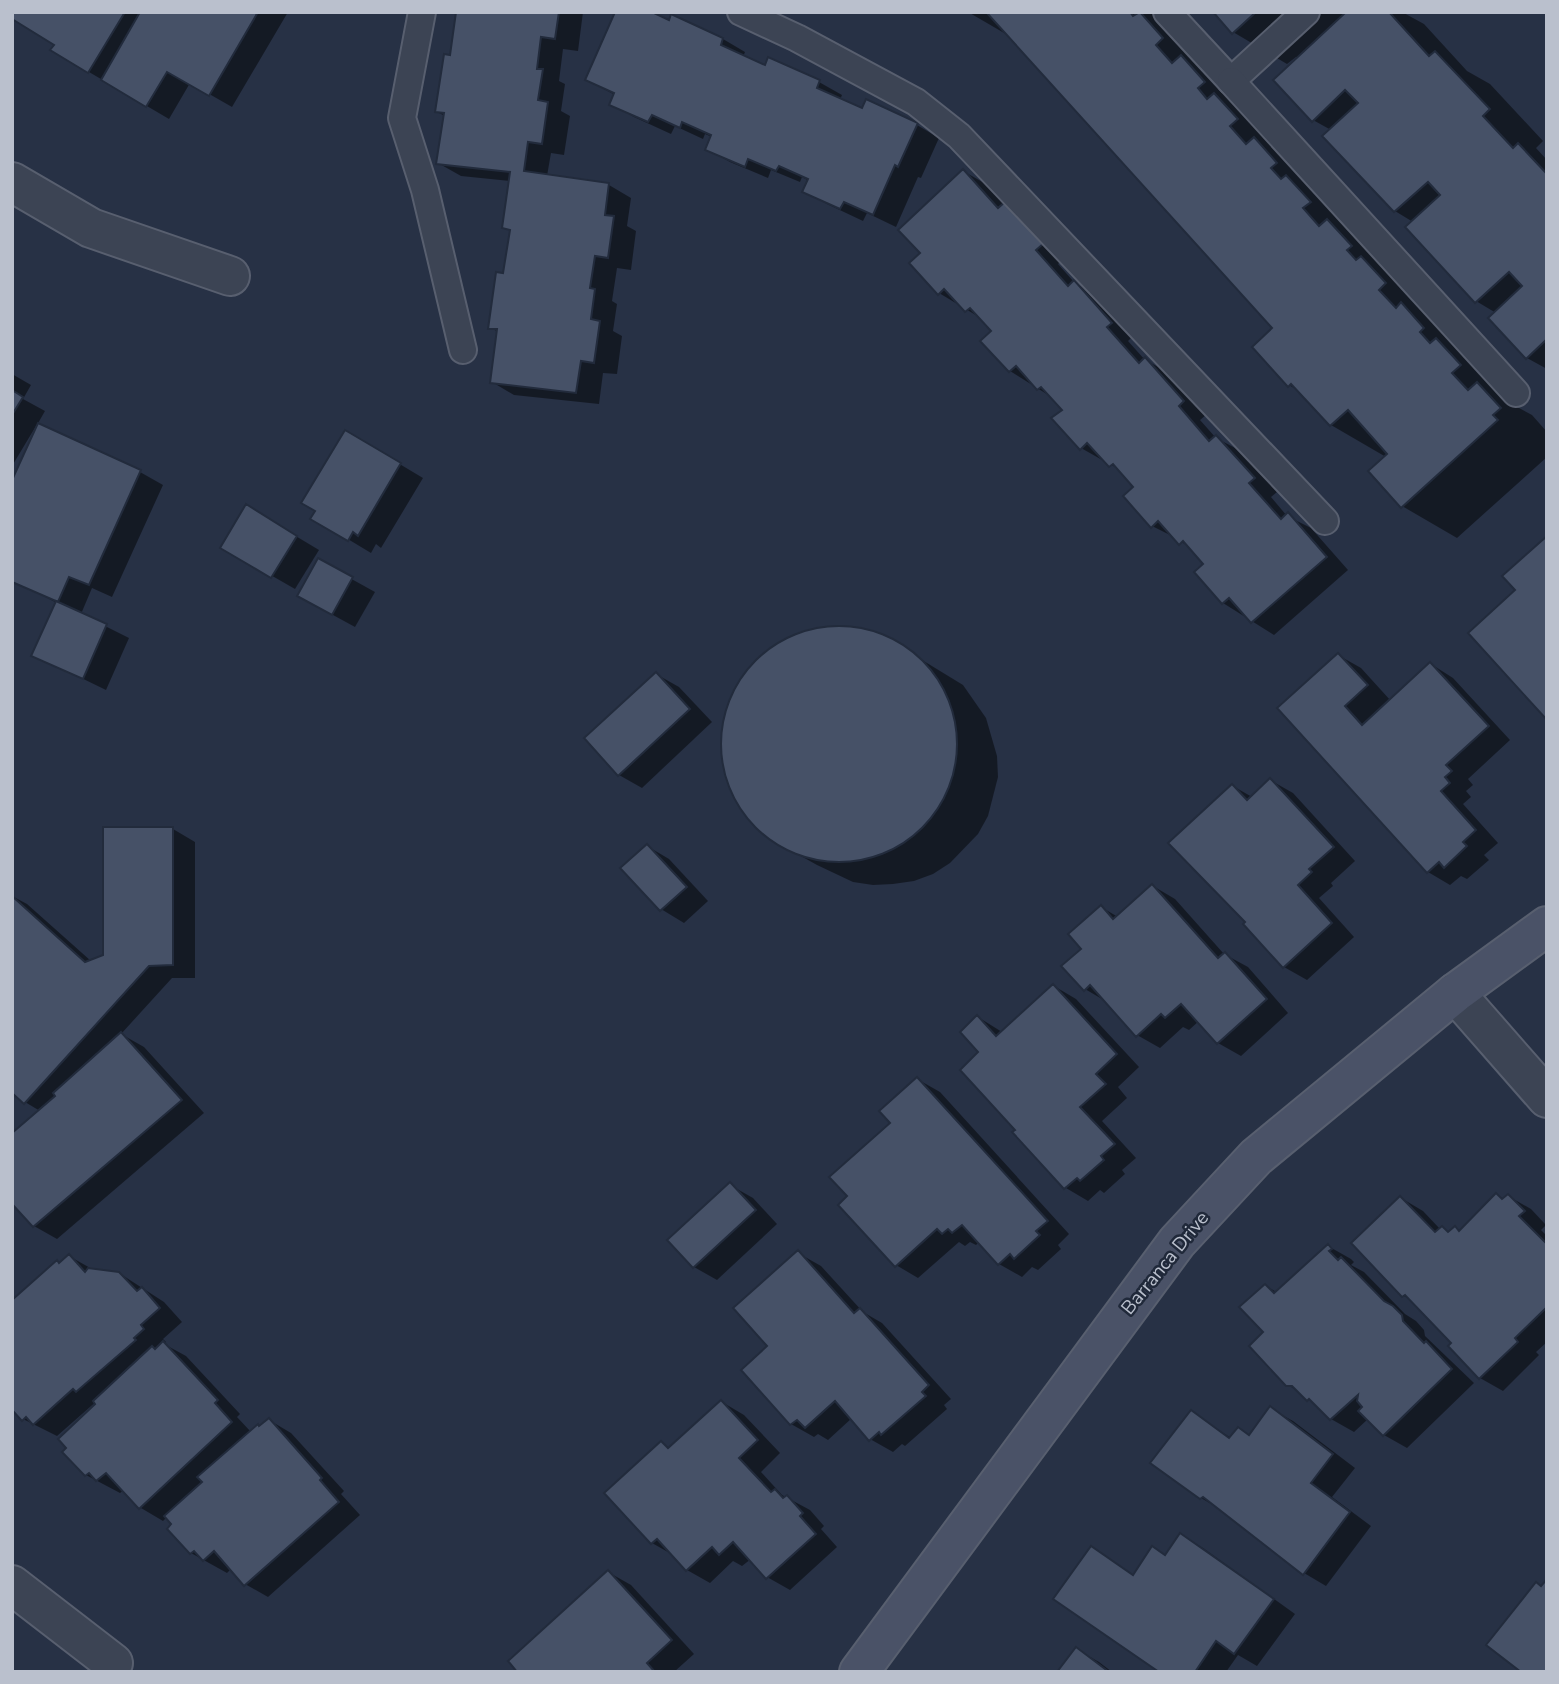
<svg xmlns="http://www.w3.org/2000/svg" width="1559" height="1684" font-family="'Nunito Sans',sans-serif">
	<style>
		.shadow { fill: #0007 }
		.building { fill: #465167; stroke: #222b3c; stroke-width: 2 }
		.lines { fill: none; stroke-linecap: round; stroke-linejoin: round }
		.lane-casing { stroke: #585f6f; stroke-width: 30 }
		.street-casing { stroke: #585f6f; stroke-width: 42 }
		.secondary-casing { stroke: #585f6f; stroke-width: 42 }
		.lane { stroke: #3c4454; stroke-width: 26 }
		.street { stroke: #3c4454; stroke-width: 38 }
		.secondary { stroke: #4a5267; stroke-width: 38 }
		.labels { text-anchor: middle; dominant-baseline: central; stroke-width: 5; stroke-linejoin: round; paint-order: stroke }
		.street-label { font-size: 19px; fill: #bac0cd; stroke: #20293a }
	</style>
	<rect width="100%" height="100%" fill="#273145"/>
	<!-- shadow -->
	<g class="shadow">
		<path d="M12,12H288L232,107L190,83L169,119L89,72Z"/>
		<path d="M458,12H583L578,51L563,49L559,81L565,84L561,111L570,116L564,155L551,153L547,176L609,185L631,198L627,226L636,231L631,270L617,268L612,301L617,304L613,331L622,336L617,374L603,373L599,404L514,395L492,382L499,332L490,328L505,275L512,232L504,227L511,181L461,176L438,163L445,116L437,112L452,57Z"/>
		<path d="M968,12H1166L1440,315L1433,322L1434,323L1456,336L1508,402L1532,415L1547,432V457L1457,538L1402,506L1386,457L1331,425L1302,393L1289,385L1274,328L1011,37Z"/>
		<path d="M1215,12H1402L1424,24L1467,71L1490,84L1543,141L1536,148L1547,160V369L1527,358L1496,313L1476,301L1413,222L1395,211L1331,130L1313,120L1296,57L1287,64L1233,32Z"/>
		<path d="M723,39L745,52L743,57L766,68L819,82L842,95L840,100L863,110L917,125L939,138L921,178L918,177L896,227L867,213L863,221L827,204L804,191L809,181L802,177L800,182L771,170L768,178L730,162L707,149L712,137L705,134L703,139L675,126L671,134L634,117L612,104L615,95L587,80Z"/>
		<path d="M963,171L986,184L1004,205L1064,258L1058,264L1074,282L1097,296L1133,336L1128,341L1145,360L1168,372L1206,415L1200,420L1216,438L1239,450L1277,492L1271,497L1287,516L1311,528L1348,570L1274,635L1223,603L1196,573L1206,564L1196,552L1176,538L1152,526L1136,487L1123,473L1105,460L1104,461L1081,448L1064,410L1053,398L1010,371L983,341L993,331L984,320L939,293L922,253Z"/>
		<path d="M12,374L31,385L23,399L45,411L37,425L140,472L163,485L112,597L92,588L81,614L129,638L106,690L34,655L57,603L12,580L38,427L36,426L12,466Z"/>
		<path d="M346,432L423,478L381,548L376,544L371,553L313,518Z"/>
		<path d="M269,520L319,550L295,589L222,547Z"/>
		<path d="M319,561L375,592L355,627L322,609Z"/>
		<path d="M827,628L867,632L886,638L963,685L986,718L997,756L998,777L988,816L978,834L950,863L933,874L914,881L893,884L873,885L853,882L817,865L774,841L758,828L734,795L723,756L722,736L733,697L755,663L788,640Z"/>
		<path d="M1338,655L1361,668L1391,701L1431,664L1453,678L1510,740L1468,779L1473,785L1466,791L1471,797L1463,804L1498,843L1484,855L1489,860L1467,879L1461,876L1450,885L1428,872L1279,708Z"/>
		<path d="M656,674L679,687L712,722L642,788L619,775L586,738Z"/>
		<path d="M1270,780L1293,793L1355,861L1331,883L1333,886L1319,898L1354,937L1307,980L1284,967L1246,924L1233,786L1252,797Z"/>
		<path d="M173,829L195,842V978H172L121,1034L144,1047L204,1113L57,1239L34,1226L12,1201L40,1111L25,1102L12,1091V896L27,904L91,961L105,956Z"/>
		<path d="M647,846L669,859L708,901L684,923L661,909Z"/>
		<path d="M1153,886L1175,899L1224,954L1248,967L1288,1013L1241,1056L1218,1043L1199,1021L1189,1030L1183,1027L1160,1048L1137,1035L1107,1002L1085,989L1084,949L1101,907L1118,917Z"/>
		<path d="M1054,986L1076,999L1139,1067L1118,1087L1127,1098L1102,1121L1136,1158L1122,1170L1125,1174L1104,1193L1100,1190L1088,1201L1066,1188L1014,1132L1017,1130L980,1052L978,1017L1002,1032Z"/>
		<path d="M917,1079L940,1092L1069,1234L1058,1245L1061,1249L1038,1270L1032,1267L1022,1277L999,1264L979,1242L976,1245L970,1242L965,1246L959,1242L918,1278L896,1265L849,1197Z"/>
		<path d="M730,1185L753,1198L777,1224L717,1280L694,1267L669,1241Z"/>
		<path d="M1497,1195L1504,1199L1508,1196L1531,1209L1546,1225L1541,1230L1547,1236V1342L1536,1352L1539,1355L1503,1391L1480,1378L1453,1343L1415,1302L1404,1296L1401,1198L1423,1211L1440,1229L1442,1228L1450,1233L1455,1228L1461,1232Z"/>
		<path d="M1328,1246L1351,1259L1354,1262L1351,1265L1364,1272L1405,1314L1416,1321L1424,1330L1425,1336L1474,1383L1407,1448L1384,1435L1368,1419L1354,1432L1331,1419L1320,1407L1287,1384L1266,1332V1286L1278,1293Z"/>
		<path d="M798,1253L821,1266L863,1312L882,1323L951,1399L944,1405L947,1409L905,1446L902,1444L893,1452L870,1439L852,1418L828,1440L818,1434L814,1437L791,1424L770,1346Z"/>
		<path d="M69,1256L92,1269L119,1273L164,1302L182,1322L163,1339L166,1342L164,1344L186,1356L240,1414L237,1417L251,1432L269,1420L291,1433L344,1491L341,1494L360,1515L268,1597L245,1584L231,1569L227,1573L191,1553L167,1517L163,1521L141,1508L124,1490L120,1493L86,1475L100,1402L98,1400L57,1436L23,1419L60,1264Z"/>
		<path d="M722,1402L744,1415L780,1453L761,1472L782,1495L810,1510L824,1526L821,1529L837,1547L790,1590L767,1577L751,1559L742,1566L733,1561L710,1583L687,1570L675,1556L652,1543L662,1444L670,1448Z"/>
		<path d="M1271,1409L1293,1421L1355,1468L1332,1497L1371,1526L1326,1586L1304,1573L1225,1512L1201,1498L1191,1412L1231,1438L1251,1436Z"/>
		<path d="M1181,1535L1203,1548L1295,1614L1257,1666L1238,1655L1226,1672H1161L1092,1548L1135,1576L1166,1556Z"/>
		<path d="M608,1572L631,1585L694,1654L674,1672H520Z"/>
		<path d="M1076,1649L1099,1662L1112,1672H1059Z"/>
	</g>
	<!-- building -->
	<g class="building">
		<path d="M12,12H125L88,73L50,50L54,45L12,19Z"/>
		<path d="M140,12H258L209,96L167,72L146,107L101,80Z"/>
		<path d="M456,12H559L555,39L541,37L537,69H543L538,100L548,102L542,144L528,142L524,171L609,183L605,215L614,216L608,258L595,256L590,288L595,289L591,319L600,321L594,363L581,361L576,393L490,383L497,329H488L496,272L503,273L510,230L502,228L510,172L436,164L444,113L435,112L444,54L450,55Z"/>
		<path d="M615,12H652L669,20L671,14L723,38L721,45L765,65L768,57L820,80L817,88L862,108L866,99L918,123L898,167L895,165L873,215L844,202L840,209L802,192L808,179L779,166L776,171L748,159L745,167L705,150L711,135L682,122L680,128L652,115L648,122L609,105L614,93L585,80Z"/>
		<path d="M986,12H1130L1133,16L1140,12L1163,38L1156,45L1172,63L1181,55L1205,82L1198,88L1207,99L1214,93L1238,119L1230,126L1246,144L1254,137L1277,163L1271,168L1281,179L1286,175L1311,202L1303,208L1319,226L1327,219L1352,246L1347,250L1356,260L1361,256L1386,283L1379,290L1396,308L1401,302L1424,328L1420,332L1430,343L1436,338L1461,365L1452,373L1468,390L1477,382L1501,408L1493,415L1498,420L1401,508L1368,471L1387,454L1348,410L1330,426L1291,384L1288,387L1252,347L1272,328Z"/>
		<path d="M1213,12H1256L1232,34Z"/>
		<path d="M1346,12H1389L1429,56L1435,51L1490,109L1483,116L1513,148L1518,143L1547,174V339L1526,359L1488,318L1522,286L1509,272L1475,303L1405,227L1440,195L1428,182L1394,212L1322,136L1358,103L1345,90L1312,122L1273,80Z"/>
		<path d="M963,169L998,208L1005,202L1043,244L1036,250L1068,286L1074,280L1112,323L1107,327L1139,363L1145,357L1184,401L1179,406L1209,441L1216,435L1255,478L1249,483L1281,519L1288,512L1327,557L1251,623L1229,598L1222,604L1194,572L1203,564L1183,541L1179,545L1158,521L1151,528L1123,496L1133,487L1113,464L1109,467L1087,443L1080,450L1051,418L1062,410L1041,387L1037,390L1016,366L1009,372L980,341L991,331L970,308L965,312L944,289L938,295L909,263L920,253L898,230Z"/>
		<path d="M12,390L23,397L12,415Z"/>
		<path d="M38,423L141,470L89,585L69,577L58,602L12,582V480Z"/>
		<path d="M345,430L401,463L358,536L353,532L348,541L310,519L315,511L301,503Z"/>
		<path d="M246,504L297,536L271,578L220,548Z"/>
		<path d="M1547,536V720L1468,633L1515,590L1502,576Z"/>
		<path d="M318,558L353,577L332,615L297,596Z"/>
		<path d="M56,601L107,624L83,679L31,656Z"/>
		<circle cx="839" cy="744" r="118"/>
		<path d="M1338,653L1368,685L1345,706L1362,725L1430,662L1489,726L1446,765L1452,771L1445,777L1450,783L1441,791L1476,830L1463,842L1467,846L1444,868L1439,862L1427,873L1277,708Z"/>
		<path d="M656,672L690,709L618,776L584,738Z"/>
		<path d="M1270,778L1334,847L1309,869L1312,872L1298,885L1332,923L1283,968L1243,924L1245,922L1168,843L1232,784L1247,800Z"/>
		<path d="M103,827H173V965L149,966L24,1104L12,1093V896L85,962L103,955Z"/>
		<path d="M647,844L687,887L660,911L620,868Z"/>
		<path d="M1152,884L1218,958L1225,952L1267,999L1217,1044L1181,1004L1165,1018L1161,1014L1136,1037L1090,985L1084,991L1061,966L1081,949L1068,934L1101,905L1113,919Z"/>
		<path d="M1053,984L1117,1054L1096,1074L1106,1084L1080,1107L1115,1144L1101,1156L1104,1160L1080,1181L1077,1178L1064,1189L1012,1132L1015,1130L960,1070L978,1052L960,1032L977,1015L996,1036Z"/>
		<path d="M121,1032L182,1100L33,1227L12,1204V1133L55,1096L53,1093Z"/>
		<path d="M917,1077L1048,1221L1036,1231L1040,1235L1014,1259L1010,1254L998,1265L962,1225L952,1233L948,1229L942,1234L937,1229L895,1267L838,1205L847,1196L829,1177L890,1123L879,1111Z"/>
		<path d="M730,1182L756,1210L693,1268L667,1240Z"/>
		<path d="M1496,1193L1502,1199L1508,1194L1525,1211L1519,1216L1547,1244V1307L1515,1338L1518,1342L1479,1379L1448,1346L1451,1343L1405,1295L1402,1297L1351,1243L1400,1196L1435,1232L1442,1226L1448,1232L1455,1226L1459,1231Z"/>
		<path d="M1328,1244L1332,1249L1329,1251L1338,1260L1341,1257L1384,1301L1393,1306L1402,1315L1403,1321L1424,1343L1426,1341L1452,1369L1383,1436L1358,1411L1362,1407L1357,1401L1358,1395L1330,1420L1309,1399L1307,1401L1292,1386H1286L1249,1346L1263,1332L1239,1307L1265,1284L1274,1293Z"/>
		<path d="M798,1250L854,1313L860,1308L929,1385L922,1392L926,1396L881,1435L879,1432L869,1441L835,1401L805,1428L797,1420L790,1425L741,1370L767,1346L733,1308Z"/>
		<path d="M69,1254L85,1272L88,1268L119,1272L137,1291L142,1287L160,1308L141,1325L144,1329L134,1338L136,1340L76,1392L73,1389L33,1425L26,1417L22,1421L12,1410V1300L57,1260L59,1263Z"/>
		<path d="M163,1341L218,1400L215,1403L232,1422L139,1509L106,1473L96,1481L89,1473L85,1476L62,1452L66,1448L58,1439L95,1404L93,1401L152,1346L155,1349Z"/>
		<path d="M721,1400L758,1440L739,1458L771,1492L775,1489L783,1498L787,1495L803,1513L800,1516L816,1534L766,1579L733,1542L719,1555L712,1547L686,1571L657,1539L651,1544L604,1493L661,1441L668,1448Z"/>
		<path d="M1270,1406L1333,1454L1311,1483L1350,1512L1303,1575L1203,1497L1200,1499L1150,1463L1191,1410L1229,1438L1238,1427L1249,1435Z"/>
		<path d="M269,1418L322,1478L320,1480L339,1502L244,1586L214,1551L203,1561L194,1551L190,1554L167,1529L171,1524L164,1516L202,1482L197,1477L258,1424L259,1426Z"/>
		<path d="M1180,1533L1274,1599L1234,1654L1216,1641L1195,1672H1159L1053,1599L1091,1546L1133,1575L1152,1546L1165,1555Z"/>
		<path d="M608,1570L672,1640L647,1663L655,1672H517L508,1661Z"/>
		<path d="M1547,1579V1672H1521L1486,1645L1536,1582L1541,1586Z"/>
		<path d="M1076,1647L1109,1672H1057Z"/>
	</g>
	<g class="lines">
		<defs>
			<g id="lane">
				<path d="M422,12L402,118L425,190L463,350"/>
				<path d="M741,12L797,38L916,102L959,136L1325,521"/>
				<path d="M1167,12L1231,81L1306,12"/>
				<path d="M1231,81L1516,393"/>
			</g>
			<g id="street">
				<path d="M12,182L91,228L230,276"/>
				<path d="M1455,993L1547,1098"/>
				<path d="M12,1585L113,1663"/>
			</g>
			<path id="secondary" d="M859,1672L1177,1242L1256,1157L1455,993L1547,926"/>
		</defs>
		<!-- lane casing -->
		<use href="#lane" class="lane-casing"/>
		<!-- street casing -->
		<use href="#street" class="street-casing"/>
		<!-- secondary casing -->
		<use href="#secondary" class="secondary-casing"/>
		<!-- lane -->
		<use href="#lane" class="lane"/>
		<!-- street -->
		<use href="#street" class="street"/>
		<!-- secondary -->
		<use href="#secondary" class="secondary"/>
	</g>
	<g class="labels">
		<!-- street labels -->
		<g class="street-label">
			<text transform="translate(1165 1263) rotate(-51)">Barranca Drive</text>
		</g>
	</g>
	<!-- border -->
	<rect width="1559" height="1684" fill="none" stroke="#bac0cd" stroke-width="28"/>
</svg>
